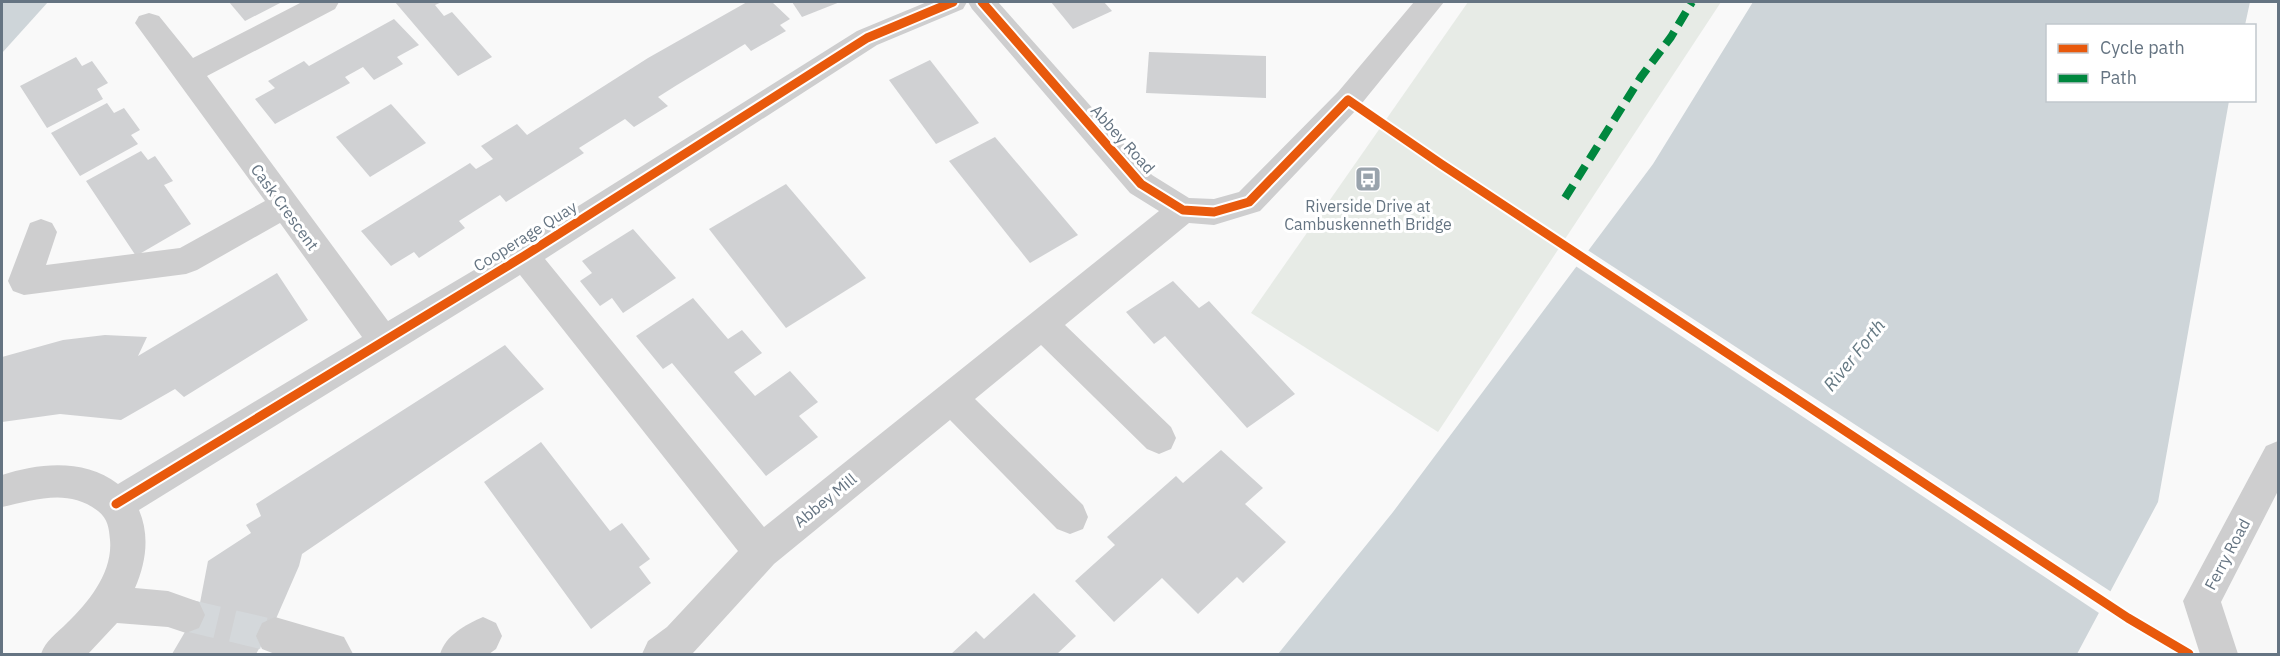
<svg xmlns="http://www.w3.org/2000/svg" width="2280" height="656" font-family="'IBM Plex Sans',sans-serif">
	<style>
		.green { fill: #e7ebe6 }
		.water { fill: #ced5d9 }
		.pier { fill: #f9f9f9 }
		.building { fill: #d0d1d3 }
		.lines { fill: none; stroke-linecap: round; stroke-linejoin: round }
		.minor-tunnel { stroke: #d4d8db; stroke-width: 32; stroke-dasharray: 32 16; stroke-linecap: butt }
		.minor { fill: #cececf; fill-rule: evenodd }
		.quiet { stroke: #00873e; stroke-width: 8; stroke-dasharray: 15 8; stroke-linecap: butt }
		.cycleway-casing { stroke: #fff; stroke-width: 13 }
		.cycleway { stroke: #e8590c; stroke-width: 9 }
		.labels { text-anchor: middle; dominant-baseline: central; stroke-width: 6; stroke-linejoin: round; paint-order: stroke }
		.street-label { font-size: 16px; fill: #657482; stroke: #fff }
		.poi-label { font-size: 16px; fill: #657482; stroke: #fff }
		.water-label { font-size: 18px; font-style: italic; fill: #657983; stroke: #fff }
	</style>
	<rect width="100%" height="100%" fill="#f9f9f9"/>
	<!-- green -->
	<path class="green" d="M1468,2H1721L1438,432L1251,313Z"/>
	<!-- water -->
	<g class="water">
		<path d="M2,2H48L2,53Z"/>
		<path d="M1753,2H2250L2245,25L2048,26V100L2229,101L2158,502L2077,654H1278L1393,512L1653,164Z"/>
	</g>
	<!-- pier -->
	<path class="pier" d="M1586,249L2113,593L2102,615L1574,265Z"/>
	<!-- building -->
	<g class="building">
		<path d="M229,2H282L245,21Z"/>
		<path d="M395,2H442L435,5L444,16L452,12L492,57L458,76Z"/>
		<path d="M747,2H772L790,19L780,25L786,31L751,51L745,44L677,85L658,97L668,106L634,127L625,119L579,148L584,153L506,202L500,195L459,221L465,228L419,258L414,252L391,266L361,231L470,163L476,169L493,159L481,146L517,124L527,135L648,58Z"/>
		<path d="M792,2H840L802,17Z"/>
		<path d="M1051,2H1104L1112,11L1073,29Z"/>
		<path d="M394,19L419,45L397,57L403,64L374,80L363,67L345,77L350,83L275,124L255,99L275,88L268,81L304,61L309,66Z"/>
		<path d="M1149,52L1266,56V98L1146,93Z"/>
		<path d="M76,57L82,66L92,61L108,83L97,89L103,99L47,128L20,86Z"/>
		<path d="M930,60L979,123L936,144L889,80Z"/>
		<path d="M107,103L114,113L124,108L140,130L131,135L138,144L80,176L51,133Z"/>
		<path d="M391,104L426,143L370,177L336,137Z"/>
		<path d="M995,137L1078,235L1030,263L949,161Z"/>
		<path d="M141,151L148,160L155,156L173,181L164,185L191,224L136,256L86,181Z"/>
		<path d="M786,184L866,278L786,328L709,229Z"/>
		<path d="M633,229L676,278L623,313L612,298L600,306L580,281L592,273L582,261Z"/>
		<path d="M277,273L308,320L184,397L175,389L121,420L60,414L2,422V357L63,340L105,335L147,337L138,356Z"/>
		<path d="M1173,281L1199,308L1209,301L1295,394L1247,428L1165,336L1154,344L1126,312Z"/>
		<path d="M693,298L728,339L742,330L762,353L734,372L755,396L790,371L818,402L799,416L818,437L766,476L672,363L663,369L636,336Z"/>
		<path d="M505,345L544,389L302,554L299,566L275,621L256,654H172L199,608L208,561L251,533L246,525L261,516L256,504Z"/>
		<path d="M541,442L610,531L622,523L650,559L639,567L651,583L591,629L484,482Z"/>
		<path d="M1221,450L1263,488L1245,504L1286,542L1243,583L1237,577L1198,614L1162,578L1114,622L1075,581L1115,545L1107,537L1176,476L1183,483Z"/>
		<path d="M1034,593L1076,636L1057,654H951L976,631L984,639Z"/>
	</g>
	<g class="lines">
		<!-- minor-tunnel -->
		<path class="minor-tunnel" d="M186,615L275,636"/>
		<!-- minor -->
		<g class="minor">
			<path d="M302,2H339L335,9L207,76L388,321L513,247L857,31L927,2H967L963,9L877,45L545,259L764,527L1159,211L1130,193L972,9L968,2H998L1152,175L1189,198L1214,199L1239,192L1338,92L1414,2H1444L1358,108L1260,211L1214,225L1189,223L1065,325L1171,427L1176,438L1171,449L1159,454L1147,449L1041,345L975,399L1083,505L1088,517L1083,529L1070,534L1057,529L950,420L774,564L693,653L642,654L648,641L667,627L738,551L520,275L139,510C150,536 146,562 135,588L168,591L199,602L205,615L199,628L186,633L168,627L117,623L88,654H41C46,640 56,634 67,623C89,602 113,572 110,540C109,528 108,519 98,511C68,488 35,500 2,507V475C39,463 84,458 118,484L362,337L280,223L197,270L186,274L24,295L13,291L8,281L30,223L41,219L52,223L57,232L46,265L180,248L265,201L135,23L139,16L149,13L159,16L193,58Z"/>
			<path d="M2278,441V491L2221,602L2238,654H2200L2183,601L2266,446Z"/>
			<path d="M275,617L344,637L353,654H275L262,649L256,636L262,623Z"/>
			<path d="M483,617L496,623L502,636L496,649L489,654H440C446,635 465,625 483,617Z"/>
		</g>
		<!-- quiet -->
		<path class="quiet" d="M1565,198L1641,77L1671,37L1692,2"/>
		<defs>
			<g id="cycleway">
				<path d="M982,2L1141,184L1183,210L1214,212L1249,202L1348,100L1441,164L2128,618L2189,654"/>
				<path d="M116,504L524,256L867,38L953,2"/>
			</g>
		</defs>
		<!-- cycleway casing -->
		<use href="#cycleway" class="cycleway-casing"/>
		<!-- cycleway -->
		<use href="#cycleway" class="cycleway"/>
	</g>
	<!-- icons -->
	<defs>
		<symbol id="bus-square" viewBox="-11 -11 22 22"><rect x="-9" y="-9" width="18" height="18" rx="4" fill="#99a3ac" stroke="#fff"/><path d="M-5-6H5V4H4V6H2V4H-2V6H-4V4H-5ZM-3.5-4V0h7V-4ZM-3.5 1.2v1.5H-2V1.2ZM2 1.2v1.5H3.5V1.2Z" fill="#fff"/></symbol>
	</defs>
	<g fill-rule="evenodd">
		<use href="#bus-square" x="1353" y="164" width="30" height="30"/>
	</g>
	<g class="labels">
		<!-- street labels -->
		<g class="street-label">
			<text transform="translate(1123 139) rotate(48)">Abbey Road</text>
			<text transform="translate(285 207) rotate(54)">Cask Crescent</text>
			<text transform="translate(525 236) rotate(-32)">Cooperage Quay</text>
			<text transform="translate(825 500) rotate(-39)">Abbey Mill</text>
			<text transform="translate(2227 554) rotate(-62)">Ferry Road</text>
		</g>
		<!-- poi labels -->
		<g class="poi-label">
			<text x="1368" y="206">Riverside Drive at<tspan x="1368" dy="18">Cambuskenneth Bridge</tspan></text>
		</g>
		<!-- water labels -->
		<g class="water-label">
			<text transform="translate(1854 355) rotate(-51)">River Forth</text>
		</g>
	</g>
	<!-- border -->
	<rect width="2280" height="656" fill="none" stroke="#657482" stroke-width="6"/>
	<!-- legend -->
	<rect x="2046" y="24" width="210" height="78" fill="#ffffff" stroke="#c1c7cd" stroke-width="1.5"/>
	<rect x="2058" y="44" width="30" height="9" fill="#e8590c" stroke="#c1c7cd" stroke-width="1.5"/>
	<text x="2100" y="54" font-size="18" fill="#657482">Cycle path</text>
	<rect x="2058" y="74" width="30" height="9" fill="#00873e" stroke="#c1c7cd" stroke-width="1.5"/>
	<text x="2100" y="84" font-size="18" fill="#657482">Path</text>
</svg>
